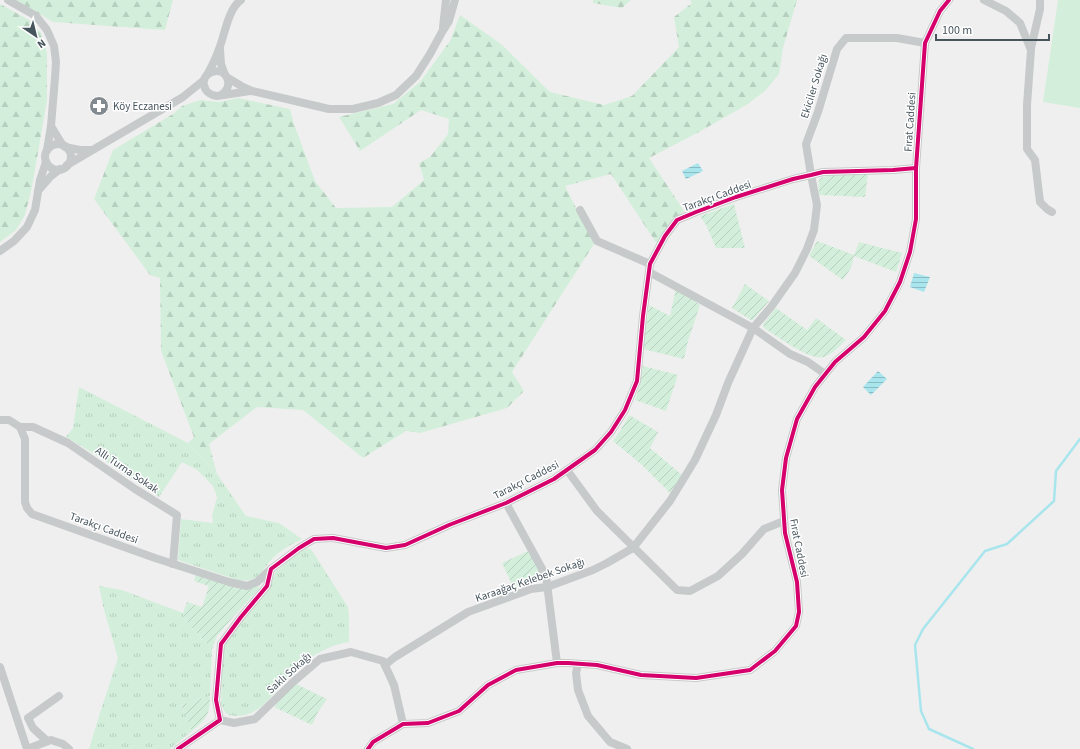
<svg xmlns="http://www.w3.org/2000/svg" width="1080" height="749" font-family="'Source Sans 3',sans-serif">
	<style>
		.grass { fill: url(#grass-tufts) }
		.forest { fill: url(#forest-firs) }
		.garden { fill: url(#garden-furrows) }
		.pitch { fill: #d3efdb }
		.water { fill: url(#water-rules) }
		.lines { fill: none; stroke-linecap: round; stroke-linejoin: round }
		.stream { stroke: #a8e5ed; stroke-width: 2.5 }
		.minor { stroke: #c7cacb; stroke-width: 8 }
		.cycleway-casing { stroke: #fff; stroke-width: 6 }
		.cycleway { stroke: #d6006c; stroke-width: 4 }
		.labels { text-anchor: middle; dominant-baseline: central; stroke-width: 3; stroke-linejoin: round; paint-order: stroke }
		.street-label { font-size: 11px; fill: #46545c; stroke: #fff }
		.poi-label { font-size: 11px; fill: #46545c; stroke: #fff; text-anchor: start }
	</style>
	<defs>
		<pattern id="grass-tufts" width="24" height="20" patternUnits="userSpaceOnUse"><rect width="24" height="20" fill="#d3efdb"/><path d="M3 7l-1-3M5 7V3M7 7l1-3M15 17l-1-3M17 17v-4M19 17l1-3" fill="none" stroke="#b6cfbe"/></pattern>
		<pattern id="forest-firs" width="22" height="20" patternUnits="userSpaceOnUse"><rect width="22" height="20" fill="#d3efdb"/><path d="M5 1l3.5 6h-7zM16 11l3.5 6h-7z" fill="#b6cfbe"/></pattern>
		<pattern id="garden-furrows" width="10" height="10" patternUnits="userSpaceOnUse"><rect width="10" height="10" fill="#d3efdb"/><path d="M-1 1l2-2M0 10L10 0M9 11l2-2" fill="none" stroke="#b6cfbe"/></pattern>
		<pattern id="water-rules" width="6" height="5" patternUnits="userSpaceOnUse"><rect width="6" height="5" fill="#a8e5ed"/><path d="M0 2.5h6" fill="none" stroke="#8bbcc3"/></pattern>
	</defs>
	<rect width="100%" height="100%" fill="#f0efef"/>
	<!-- grass -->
	<g class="grass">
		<path d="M79,387L188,443L217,474L246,516L279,523L302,539C294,543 281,550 275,556C260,570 262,583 238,580L178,560L181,519L213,523L212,516L217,497L213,486L197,470L182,462L159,497C128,477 98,455 66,437L73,428Z"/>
		<path d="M304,548L311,549L348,607L349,616V642C330,644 312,656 297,668C279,684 263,717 236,716C226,716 224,712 221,703L223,645L269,588L276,571Z"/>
		<path d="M99,586L122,590L183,613L187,622L212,649L210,696L181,705L192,731L170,749H89L98,719L118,658L104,610Z"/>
	</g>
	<!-- forest -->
	<g class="forest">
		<path d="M16,0H173L165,30L53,22Z"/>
		<path d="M593,0H631L622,8L593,3Z"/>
		<path d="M690,0H797L783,48L779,74L766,90L748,104L699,132L649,158L684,211L669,224L657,244L611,174L565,186L594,244L512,372L524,391L507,408L420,433L406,431L363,458L303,410L257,407L209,444L217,474L188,443L194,437L161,351L160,278L150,275L94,199L113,150L173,114L182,106L200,100L219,102L238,98L290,109L294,124L315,181L336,208L392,207L424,180L419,163L430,157L448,134L449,119L421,110L360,151L339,117L393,104L420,82L450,41L460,15L501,44L550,92L604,105L632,96L679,47L674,17L692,3Z"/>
		<path d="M0,4L29,20L41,33L47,53V100L32,187L25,215L16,230L0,242Z"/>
	</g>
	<!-- garden -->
	<g class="garden">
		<path d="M868,174L865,197L819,195C819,191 817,182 820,179C823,174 861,174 868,174Z"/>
		<path d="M734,204L745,248H716L706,225L700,216Z"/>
		<path d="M817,241L854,255L859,242L902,253L896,272L854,256L851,268L843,280L809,256Z"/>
		<path d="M745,284L769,301L753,320H751L732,308Z"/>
		<path d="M676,288L700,305L688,341L684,359L643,349L649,305L670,316Z"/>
		<path d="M776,308L807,330L816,318L846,340C840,346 832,354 824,357C809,361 777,336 764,328L763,324Z"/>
		<path d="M643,366L678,375L666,411L635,400L640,385Z"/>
		<path d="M629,415L658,432L650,448L682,475L670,493L642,465L613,441L620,431Z"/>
		<path d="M528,551L542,574L541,577L514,589L502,563Z"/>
		<path d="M196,574L236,588L257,586L260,588L232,618L217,636L212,649L187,622L183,613L187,602L202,607L209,586L194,581Z"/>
		<path d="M294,683L327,699L318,712L312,725L274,707Z"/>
		<path d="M210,696C210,715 206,719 192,731L181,705Z"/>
	</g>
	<!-- pitch -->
	<path class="pitch" d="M1058,0H1080V108L1043,102Z"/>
	<!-- water -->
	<g class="water">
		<path d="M698,163L703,171L686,179L682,171Z"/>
		<path d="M914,273L930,277L924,292L910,287Z"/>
		<path d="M878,371L887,379L871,395L863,387Z"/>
	</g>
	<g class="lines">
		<!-- stream -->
		<path class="stream" d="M973,749L929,729L921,711L915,645L923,629L985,551L1007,544L1054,501L1056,471L1080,439"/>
		<!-- minor -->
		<g class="minor">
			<path d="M8,0L36,16L47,30L54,46L56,62L55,78L51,126L47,150"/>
			<path d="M984,0L1006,11L1020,23L1031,50L1027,105V149L1035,160L1040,202L1047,209L1052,212"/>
			<path d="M443,27L446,0"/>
			<path d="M1031,48L1040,9V0"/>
			<path d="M220,49L221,64L225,75"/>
			<path d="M207,75C212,66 216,58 219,49C225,34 228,9 241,0"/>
			<path d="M228,78L243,87L252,91L329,109H353L378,103L396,95L416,76L430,54L442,32L449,21L455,0"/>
			<path d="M221,95C235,87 227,67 212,72C198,77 203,95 217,96L250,91"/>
			<path d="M51,126L62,144"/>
			<circle cx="58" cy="157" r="13"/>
			<path d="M65,147L80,150H91"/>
			<path d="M67,165L183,97L204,80"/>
			<path d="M38,191L51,176L60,169"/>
			<path d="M580,210L597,241L650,264"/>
			<path d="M0,251L14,241L27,227L35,210L40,180L46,162"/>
			<path d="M649,272L753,328L790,354L808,362L825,374"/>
			<path d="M0,420H9L20,427L25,439V502L27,508L32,514L155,558L229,582L247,586L257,582L271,569"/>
			<path d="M20,427H33L68,443L135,489L177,515L173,564"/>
			<path d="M567,470L597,511L677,590L690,591L718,576L742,554L764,529L784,521"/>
			<path d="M506,503L546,576L557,663"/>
			<path d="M578,664L576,673L578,690L588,716L610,742L627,749"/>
			<path d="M385,665L395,657L468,612L531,589L547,587L593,570L607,563L633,548L670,501L695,460L716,415L728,383L753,328L771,307L795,273L807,249L814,230L817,205L811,175L806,144L818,112L837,49L846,38H897L925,43"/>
			<path d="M0,667L27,749"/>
			<path d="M220,720L234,723L255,719L292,683L320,659L351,652L383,661L394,685L403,724"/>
			<path d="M47,741L33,728L28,718L59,696"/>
			<path d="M27,749L51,740L63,744L69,749"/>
			<path d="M178,749L220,720L216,700L221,644L241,617L267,586L271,569L299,548L314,539L333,538L386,548L405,545L449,525L506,503L554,479L595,450L611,432L625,410L637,381L643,316L650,264L665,236L677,220L696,212L736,197L793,179L811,175L823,172L893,170L916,168"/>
			<path d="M368,749L373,742L403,724L428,723L459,711L488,685L516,670L557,663H568L597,665L641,675L696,678L750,670L775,651L796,626L799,612L797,582L785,533L782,490L786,458L797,419L815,387L835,362L864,337L885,311L900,282L910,252L916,219V168L925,43L940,11L949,0"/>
		</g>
		<defs>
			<g id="cycleway">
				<path d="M178,749L220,720L216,700L221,644L241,617L267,586L271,569L299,548L314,539L333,538L386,548L405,545L449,525L506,503L554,479L595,450L611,432L625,410L637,381L643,316L650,264L665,236L677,220L696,212L736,197L793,179L811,175L823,172L893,170L916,168"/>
				<path d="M368,749L373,742L403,724L428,723L459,711L488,685L516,670L557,663H568L597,665L641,675L696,678L750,670L775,651L796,626L799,612L797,582L785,533L782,490L786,458L797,419L815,387L835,362L864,337L885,311L900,282L910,252L916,219V168L925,43L940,11L949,0"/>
			</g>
		</defs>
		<!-- cycleway casing -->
		<use href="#cycleway" class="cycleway-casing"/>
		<!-- cycleway -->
		<use href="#cycleway" class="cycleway"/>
	</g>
	<!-- icons -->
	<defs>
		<symbol id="pharmacy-disc" viewBox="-11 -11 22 22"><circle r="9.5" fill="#828a8f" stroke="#fff"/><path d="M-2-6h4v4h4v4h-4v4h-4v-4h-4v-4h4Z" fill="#fff"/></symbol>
	</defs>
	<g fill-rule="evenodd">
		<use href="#pharmacy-disc" x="88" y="95" width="22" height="22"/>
	</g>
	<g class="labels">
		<!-- street labels -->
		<g class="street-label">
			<text transform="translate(814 86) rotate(-73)">Ekiciler Sokağı</text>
			<text transform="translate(910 122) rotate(-86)">Fırat Caddesi</text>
			<text transform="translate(717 196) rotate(-20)">Tarakçı Caddesi</text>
			<text transform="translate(127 470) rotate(34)">Allı Turna Sokak</text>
			<text transform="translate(526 480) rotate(-27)">Tarakçı Caddesi</text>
			<text transform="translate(104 528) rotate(20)">Tarakçı Caddesi</text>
			<text transform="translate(799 548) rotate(79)">Fırat Caddesi</text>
			<text transform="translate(530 580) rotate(-19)">Karaağaç Kelebek Sokağı</text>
			<text transform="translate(289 673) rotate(-42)">Saklı Sokağı</text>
		</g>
		<!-- poi labels -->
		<g class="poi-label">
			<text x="113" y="106">Köy Eczanesi</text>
		</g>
	</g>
	<!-- north arrow -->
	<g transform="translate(36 36) rotate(145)" stroke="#ffffff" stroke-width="3" paint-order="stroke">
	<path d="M0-3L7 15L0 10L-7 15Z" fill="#46545c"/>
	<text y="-6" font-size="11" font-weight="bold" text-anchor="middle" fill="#46545c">N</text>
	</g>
	<!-- scale -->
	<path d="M936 34v6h113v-6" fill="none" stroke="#46545c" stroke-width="2"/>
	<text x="942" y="34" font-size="12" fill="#46545c" stroke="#ffffff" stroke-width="3" paint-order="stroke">100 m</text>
</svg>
